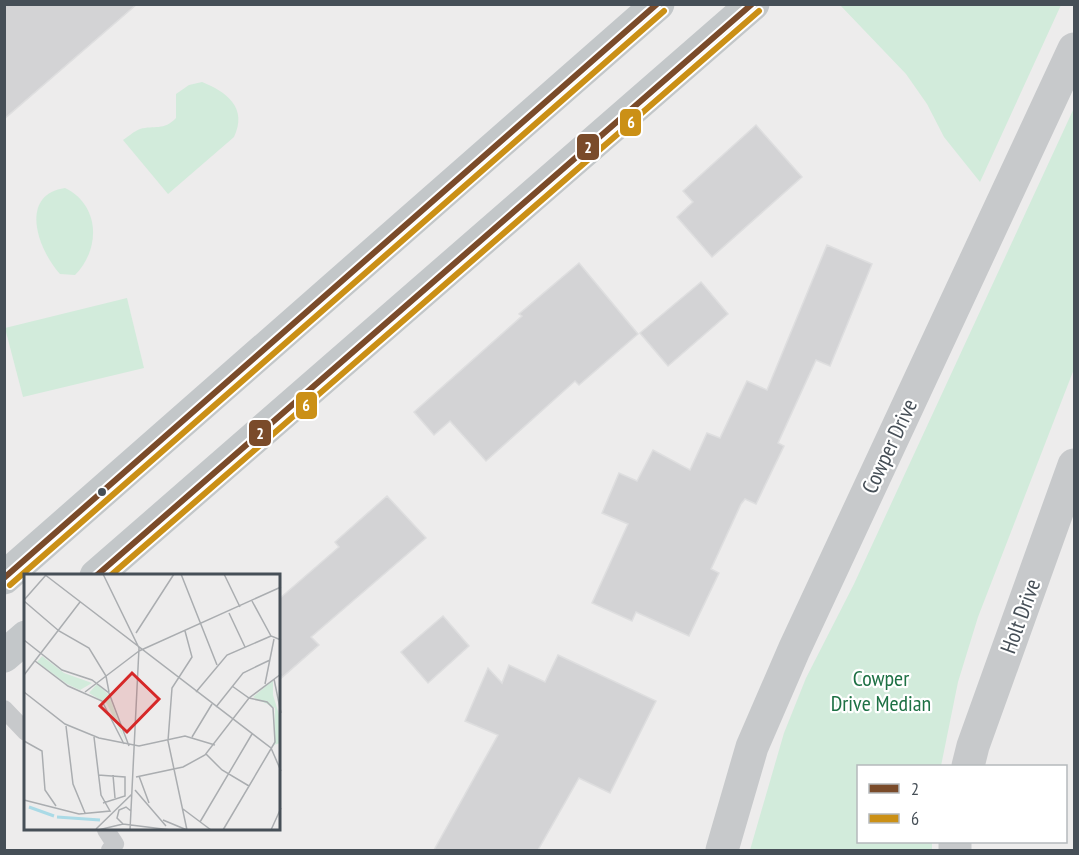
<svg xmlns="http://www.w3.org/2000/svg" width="1079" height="855" font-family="'PT Sans Narrow',sans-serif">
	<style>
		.green { fill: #d2ebdb }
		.building { fill: #d3d3d5; stroke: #dededf; stroke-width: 1.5 }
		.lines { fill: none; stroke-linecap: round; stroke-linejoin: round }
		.service { stroke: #c7c9cb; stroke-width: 18 }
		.minor { stroke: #c7c9cb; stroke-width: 33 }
		.primary { stroke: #c3c7c9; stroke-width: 33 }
		.bus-1-casing { stroke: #fff; stroke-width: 10 }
		.bus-2-casing { stroke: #fff; stroke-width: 10 }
		.bus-1 { stroke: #7a4b2a; stroke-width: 6 }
		.bus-2 { stroke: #cb9016; stroke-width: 6 }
		.bus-dot { fill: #464f57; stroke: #fff; stroke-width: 2 }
		.labels { text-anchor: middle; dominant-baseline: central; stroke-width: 4.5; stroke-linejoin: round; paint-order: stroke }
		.street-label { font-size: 22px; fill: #464f57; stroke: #fff }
		.park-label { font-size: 22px; fill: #1e7145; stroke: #fff }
		.inset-river { fill: none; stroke: #aadae6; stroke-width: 3 }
		.inset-road { fill: none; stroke: #aaadb0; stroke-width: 1.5 }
		.view { fill: #d62828; fill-opacity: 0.15; stroke: #d62828; stroke-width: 3 }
		.inset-edge { fill: none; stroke: #464f57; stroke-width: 3 }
		.line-badge { stroke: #fff; stroke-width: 2 }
		.badge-label { font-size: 16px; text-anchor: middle; font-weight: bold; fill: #fff }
	</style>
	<rect width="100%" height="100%" fill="#edecec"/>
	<!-- green -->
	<g class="green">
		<path d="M840,5H1061L980,182L944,137L927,104L906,74Z"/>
		<path d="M202,82C227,92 248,108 234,137L168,194L123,140C128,137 134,131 140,129C154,125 164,131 176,118V94L189,85Z"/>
		<path d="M1074,108V369L978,617L958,682L941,766H858V842H932V850H750L784,733L806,678L854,584Z"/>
		<path d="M65,188C100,205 101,249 75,275L60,274C38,250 18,195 65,188Z"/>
		<path d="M127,298L144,368L23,397L5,328Z"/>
	</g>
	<!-- building -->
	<g class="building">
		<path d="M4,4H137L4,119Z"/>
		<path d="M756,125L802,177L712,257L677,217L693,202L683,191Z"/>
		<path d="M827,245L872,264L830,366L816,360L778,443L784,446L756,504L745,499L741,504L711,569L719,573L689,636L636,612L632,621L592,603L628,524L602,513L619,473L637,481L653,450L690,470L707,433L720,438L747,381L767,390Z"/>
		<path d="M579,263L638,334L579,385L575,381L486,461L450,421L434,435L414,412L522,316L519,314Z"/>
		<path d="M701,282L728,314L668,366L640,333Z"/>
		<path d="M387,496L426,538L311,637L319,645L279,680V599L339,547L335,542Z"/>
		<path d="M443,616L469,646L428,683L401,652Z"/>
		<path d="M558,655L656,701L610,793L579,778L538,850H434L498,735L465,721L488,668L502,683L509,665L545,682Z"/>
	</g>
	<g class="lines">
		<!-- service -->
		<g class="service">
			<path d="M4,709L26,732"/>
			<path d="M106,830L115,844L110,850"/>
		</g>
		<!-- minor -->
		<g class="minor">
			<path d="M968,766L973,746L1074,465"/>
			<path d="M722,850L752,747L794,650L1074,49"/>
			<path d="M955,850V842"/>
		</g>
		<!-- primary -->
		<g class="primary">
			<path d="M96,576L753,4"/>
			<path d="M4,578L658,4"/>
			<path d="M4,656L26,637"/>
		</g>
		<defs>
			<g id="bus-1">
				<path d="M96,576L752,4"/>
				<path d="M4,578L657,4"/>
			</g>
			<g id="bus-2">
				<path d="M110,576L759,11"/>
				<path d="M10,585L664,11"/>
			</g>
		</defs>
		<!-- bus-1 casing -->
		<use href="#bus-1" class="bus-1-casing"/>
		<!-- bus-2 casing -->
		<use href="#bus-2" class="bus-2-casing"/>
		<!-- bus-1 -->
		<use href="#bus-1" class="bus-1"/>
		<!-- bus-2 -->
		<use href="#bus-2" class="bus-2"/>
	</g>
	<!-- markers -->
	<circle class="bus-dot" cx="102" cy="492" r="5"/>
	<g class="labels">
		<!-- street labels -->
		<g class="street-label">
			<text transform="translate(889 446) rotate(-65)">Cowper Drive</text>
			<text transform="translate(1020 616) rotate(-70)">Holt Drive</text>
		</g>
		<!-- park labels -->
		<g class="park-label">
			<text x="881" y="678">Cowper<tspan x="881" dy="25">Drive Median</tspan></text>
		</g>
	</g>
	<!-- overview -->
	<g transform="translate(24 574)">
		<rect width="256" height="256" fill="#edecec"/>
		<path d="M18,82L40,99L68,109L56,116L43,110L13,88ZM249,106V121L256,144V169L250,171L251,134L229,123ZM73,110L85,121L102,169L83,130L65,119Z" fill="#d2ebdb"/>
		<path class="inset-river" d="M5,233L30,242M33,243L76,246"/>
		<path class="inset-road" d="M20,0L247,174L257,197M79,0L115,74L106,256M157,0L193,91M200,0L216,33M0,26L22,1M0,27L35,57L65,74L82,102L85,118M228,27L247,62L257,66M205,39L221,73M161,57L168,83L148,114L144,167L163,256M112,59L150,0M0,66L38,96L68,106L85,119L105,172M115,77L257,13M11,87L44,112L78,127L100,170M0,101L56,28M250,105L257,139M241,110L250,65M0,118L41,150L75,164L115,172L161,162L191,171M61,118L115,77M172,118L203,81L247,62M192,133L219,99L246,86M42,152L49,210L61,239M168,163L188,130M0,167L18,177L21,216L32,232M182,180L198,196L225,212M74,201L101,203V222L79,229M89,201L91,224M115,202L125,229M112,203L159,193L181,181L225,124L257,100M111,216L142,252M0,226L55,240L86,237L77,221L70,163M159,235L187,256M139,246L163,256M176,248L228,160M99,250L93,244L95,236L102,233L107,237M72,255L108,220M74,256L99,250L147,256M199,256L251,168L249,134L243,128L225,124L208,112M247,256L257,234"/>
		<path class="view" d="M108,99L135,125L103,158L76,132Z"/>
		<rect width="256" height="256" class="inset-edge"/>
	</g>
	<g class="line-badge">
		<rect x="619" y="108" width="23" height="29" rx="6" fill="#cb9016"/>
		<rect x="576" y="133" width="24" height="28" rx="6" fill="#7a4b2a"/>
		<rect x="295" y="391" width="23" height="29" rx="6" fill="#cb9016"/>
		<rect x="248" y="419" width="24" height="28" rx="6" fill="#7a4b2a"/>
	</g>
	<g class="badge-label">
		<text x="631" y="128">6</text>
		<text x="588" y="153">2</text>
		<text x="306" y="411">6</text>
		<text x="260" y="439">2</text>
	</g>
	<!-- border -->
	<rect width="1079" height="855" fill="none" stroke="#464f57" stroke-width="12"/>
	<!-- legend -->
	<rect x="857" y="765" width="210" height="78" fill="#ffffff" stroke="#b5b9bc" stroke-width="1.5"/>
	<rect x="869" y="784" width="30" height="9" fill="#7a4b2a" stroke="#b5b9bc" stroke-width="1.5"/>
	<text x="911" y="795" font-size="18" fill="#464f57">2</text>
	<rect x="869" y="814" width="30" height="9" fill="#cb9016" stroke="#b5b9bc" stroke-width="1.5"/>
	<text x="911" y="825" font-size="18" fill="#464f57">6</text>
</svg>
